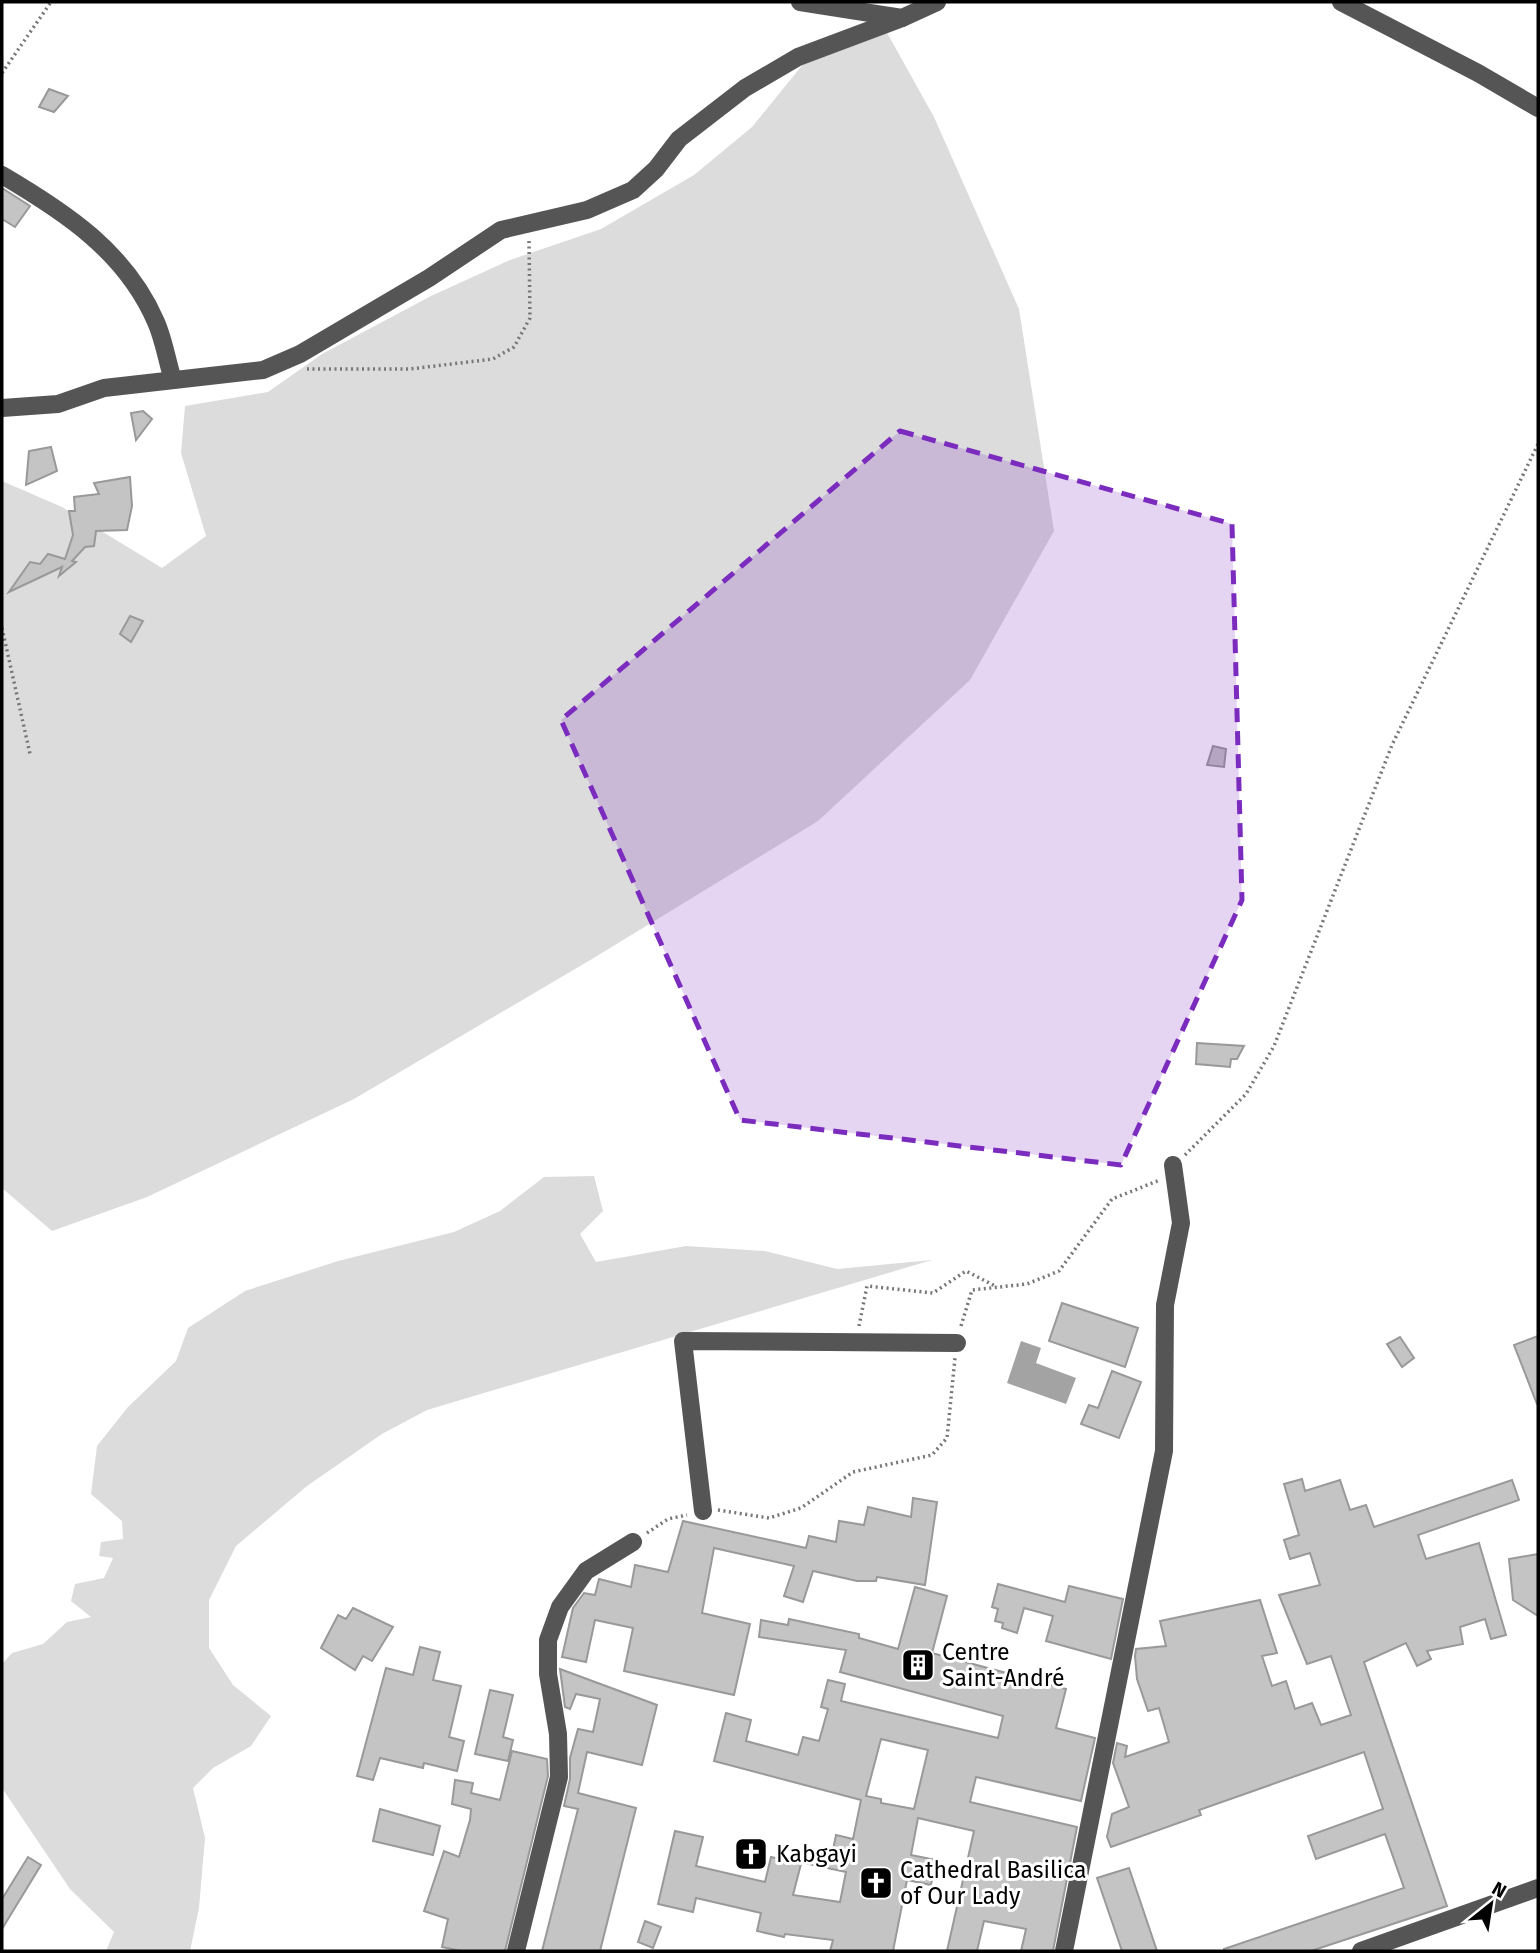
<svg xmlns="http://www.w3.org/2000/svg" width="1540" height="1953" font-family="'Fira Sans',sans-serif">
	<style>
		.green { fill: #dcdcdc }
		.water { fill: #a3a3a3 }
		.building { fill: #c4c4c4; stroke: #999; stroke-width: 2; fill-rule: evenodd }
		.lines { fill: none; stroke-linecap: round; stroke-linejoin: round }
		.path { stroke: #777; stroke-width: 3.5; stroke-dasharray: 2 3.5; stroke-linecap: butt }
		.minor { stroke: #555; stroke-width: 18 }
		.marked { fill: #7b2cbf; fill-opacity: 0.2; stroke: #7b2cbf; stroke-width: 5; stroke-dasharray: 14 9; stroke-linejoin: round }
		.labels { text-anchor: middle; dominant-baseline: central; stroke-width: 6; stroke-linejoin: round; paint-order: stroke }
		.poi-label { font-size: 23px; fill: #000; stroke: #fff; text-anchor: start }
	</style>
	<rect width="100%" height="100%" fill="#fff"/>
	<!-- green -->
	<g class="green">
		<path d="M881,22L934,117L1019,309L1054,531L970,680L818,821L592,959L354,1099L147,1197L52,1231L2,1188V481L62,507L162,568L206,536L181,453L185,406L268,392L322,354L431,296L510,260L601,229L694,175L752,127L804,63Z"/>
		<path d="M594,1176L603,1211L580,1234L596,1262L686,1246L765,1251L837,1269L932,1260L427,1410L382,1434L307,1486L236,1546L209,1600V1648L233,1685L271,1716L251,1746L213,1768L193,1788L205,1838L199,1908L190,1951H106L114,1932L70,1889L2,1788V1664L12,1653L43,1644L67,1622L91,1617L71,1601L75,1584L104,1578L113,1558L99,1556L101,1542L123,1539L122,1521L91,1494L97,1446L128,1407L176,1361L188,1328L245,1291L338,1261L454,1232L500,1211L544,1177Z"/>
	</g>
	<!-- water -->
	<path class="water" d="M1021,1341L1041,1348L1036,1363L1076,1378L1066,1404L1007,1383Z"/>
	<!-- building -->
	<g class="building">
		<path d="M49,89L68,96L54,112L39,107Z"/>
		<path d="M2,188L30,206L15,227L2,219Z"/>
		<path d="M143,411L152,419L136,440L131,413Z"/>
		<path d="M51,447L57,471L26,485L29,451Z"/>
		<path d="M130,477L132,506L127,530L96,531L94,546L85,547L72,561L76,562L59,576L62,567L9,592L30,562L40,564L48,554L65,559L73,535L69,511H75L74,497L99,494L94,483Z"/>
		<path d="M130,616L143,621L131,642L120,634Z"/>
		<path d="M1213,746L1226,749L1224,767L1207,765Z"/>
		<path d="M1197,1043L1244,1046L1237,1059H1231L1230,1067L1196,1064Z"/>
		<path d="M1062,1303L1138,1328L1125,1367L1049,1341Z"/>
		<path d="M1538,1336V1404H1537L1514,1345Z"/>
		<path d="M1400,1337L1414,1358L1402,1367L1387,1344Z"/>
		<path d="M1112,1371L1141,1382L1119,1438L1081,1424L1089,1405L1098,1408Z"/>
		<path d="M1302,1479L1305,1491L1340,1480L1350,1510L1366,1505L1374,1527L1512,1480L1519,1500L1418,1535L1426,1559L1479,1543L1506,1635L1491,1639L1485,1619L1460,1627L1463,1644L1427,1651L1431,1659L1417,1666L1406,1643L1364,1662L1447,1906L1311,1951H1224V1949L1404,1888L1385,1834L1316,1859L1308,1836L1383,1809L1364,1752L1199,1810L1201,1815L1111,1847L1107,1837L1112,1814L1129,1807L1113,1763L1117,1743L1127,1746L1125,1757L1169,1742L1159,1708L1148,1711L1137,1679L1135,1656L1136,1649L1166,1646L1160,1621L1260,1600L1277,1653L1262,1656L1272,1686L1286,1681L1295,1709L1312,1703L1321,1725L1351,1715L1331,1656L1307,1664L1279,1595L1320,1585L1310,1553L1290,1559L1284,1540L1299,1535L1284,1484Z"/>
		<path d="M913,1498L937,1502L925,1585L877,1577L876,1581H857L813,1571L803,1602L784,1596L794,1566L714,1548L702,1613L750,1624L734,1695L624,1671L633,1628L595,1620L586,1662L562,1657L573,1608L584,1593L595,1595L599,1579L631,1587L635,1565L668,1572L683,1521L806,1548L809,1536L836,1542L839,1521L864,1525L868,1507L911,1517Z"/>
		<path d="M1538,1554V1616L1513,1600L1509,1559Z"/>
		<path d="M998,1584L1065,1602L1069,1586L1123,1599L1111,1659L1046,1641L1053,1616L1024,1608L1017,1633L1002,1628L1003,1623L995,1621L998,1609L992,1607Z"/>
		<path d="M915,1587L947,1596L932,1653L1066,1689L1056,1728L1095,1738L1081,1801L976,1777L970,1802L1077,1827L1053,1951H1021L1026,1929L984,1921L977,1951H947L974,1831L918,1818L911,1855L936,1860L931,1885L907,1880L893,1951H830L833,1940L785,1934L784,1937L757,1931L761,1913L696,1898L693,1912L658,1904L675,1831L703,1837L696,1866L765,1882L771,1857L801,1864L793,1895L840,1902L846,1872L799,1862L801,1850L832,1855L836,1835L853,1839L861,1800L714,1761L726,1713L751,1720L746,1741L798,1755L803,1737L819,1741L828,1709L821,1707L828,1680L845,1684L841,1701L998,1738L1003,1716L840,1672L846,1650L759,1637L761,1620L788,1625L789,1619L859,1634V1638L898,1649ZM881,1739L928,1750L914,1809L881,1803V1799L866,1796Z"/>
		<path d="M353,1608L393,1627L372,1661L363,1656L355,1670L321,1648L338,1615L346,1619Z"/>
		<path d="M420,1647L440,1652L433,1680L461,1686L449,1737L464,1741L457,1771L424,1763L423,1768L380,1758L373,1780L357,1776L386,1668L413,1675Z"/>
		<path d="M560,1669L657,1705L642,1765L587,1752L578,1793L636,1808L600,1951H542L578,1809L564,1806L570,1779V1758L578,1729L593,1732L600,1699L576,1694L570,1709L565,1707Z"/>
		<path d="M490,1690L513,1695L503,1737L513,1740L508,1761L475,1754Z"/>
		<path d="M512,1751L547,1759L548,1776L505,1951H461L442,1947L448,1919L424,1911L444,1851L459,1857L470,1820L471,1809L452,1804L455,1780L473,1783L471,1793L500,1800Z"/>
		<path d="M380,1809L440,1826L433,1855L373,1841Z"/>
		<path d="M28,1857L41,1865L2,1929V1899Z"/>
		<path d="M1129,1868L1157,1951H1122L1097,1878Z"/>
		<path d="M645,1921L661,1927L653,1948L638,1942Z"/>
	</g>
	<g class="lines">
		<!-- path -->
		<g class="path">
			<path d="M2,73L51,2"/>
			<path d="M307,369H410L493,359L514,347L530,318L529,241"/>
			<path d="M2,628L30,754"/>
			<path d="M1185,1155L1246,1094L1274,1046L1392,745L1538,444"/>
			<path d="M859,1326L867,1286L933,1293L966,1271L997,1287"/>
			<path d="M961,1326L972,1290L1027,1284L1059,1271L1112,1199L1160,1180"/>
			<path d="M718,1510L769,1518L801,1508L853,1472L932,1455L947,1438L955,1358"/>
			<path d="M647,1533L668,1519L687,1515"/>
		</g>
		<!-- minor -->
		<g class="minor">
			<path d="M800,2L902,18L937,2"/>
			<path d="M1341,2L1478,73L1538,108"/>
			<path d="M2,175C65,212 126,252 156,322C164,340 167,361 173,380"/>
			<path d="M2,408L58,404L104,388L263,370L300,354L429,278L501,230L587,210L633,190L656,169L679,139L745,88L798,57L902,18"/>
			<path d="M703,1511L683,1341L957,1343"/>
			<path d="M516,1951L559,1777L558,1734L548,1674V1640L560,1607L586,1571L633,1542"/>
			<path d="M1064,1951L1164,1451L1165,1305L1181,1223L1173,1165"/>
			<path d="M1361,1951L1538,1888"/>
		</g>
	</g>
	<!-- marked area -->
	<path class="marked" d="M900,431L1232,524L1242,900L1121,1165L740,1120L561,720Z"/>
	<!-- icons -->
	<defs>
		<symbol id="building-square" viewBox="-11 -11 22 22"><rect x="-9" y="-9" width="18" height="18" rx="4" fill="#000" stroke="#fff"/><path d="M-4-6H4V6H1V3H-1V6H-4ZM-2.5-4.3h1.7v1.8h-1.7ZM.8-4.3h1.7v1.8H.8ZM-2.5-1h1.7V.8h-1.7ZM.8-1h1.7V.8H.8Z" fill="#fff"/></symbol>
		<symbol id="church-square" viewBox="-11 -11 22 22"><rect x="-9" y="-9" width="18" height="18" rx="4" fill="#000" stroke="#fff"/><path d="M-1.2-6h2.4v3.5h3.3v2.4h-3.3V6h-2.4V-.1h-3.3v-2.4h3.3Z" fill="#fff"/></symbol>
	</defs>
	<g fill-rule="evenodd">
		<use href="#building-square" x="899" y="1646" width="38" height="38"/>
		<use href="#church-square" x="732" y="1835" width="38" height="38"/>
		<use href="#church-square" x="857" y="1864" width="38" height="38"/>
	</g>
	<g class="labels">
		<!-- poi labels -->
		<g class="poi-label">
			<text x="942" y="1652">Centre<tspan x="942" dy="26">Saint-André</tspan></text>
			<text x="776" y="1854">Kabgayi</text>
			<text x="900" y="1870">Cathedral Basilica<tspan x="900" dy="26">of Our Lady</tspan></text>
		</g>
	</g>
	<!-- border -->
	<rect width="1540" height="1953" fill="none" stroke="#000000" stroke-width="7"/>
	<!-- north arrow -->
	<g transform="translate(1491 1904) rotate(30)" stroke="#ffffff" stroke-width="5" paint-order="stroke">
	<path d="M0-5L12 26L0 18L-12 26Z" fill="#000000"/>
	<text y="-10" font-size="19" font-weight="bold" text-anchor="middle" fill="#000000">N</text>
	</g>
</svg>
